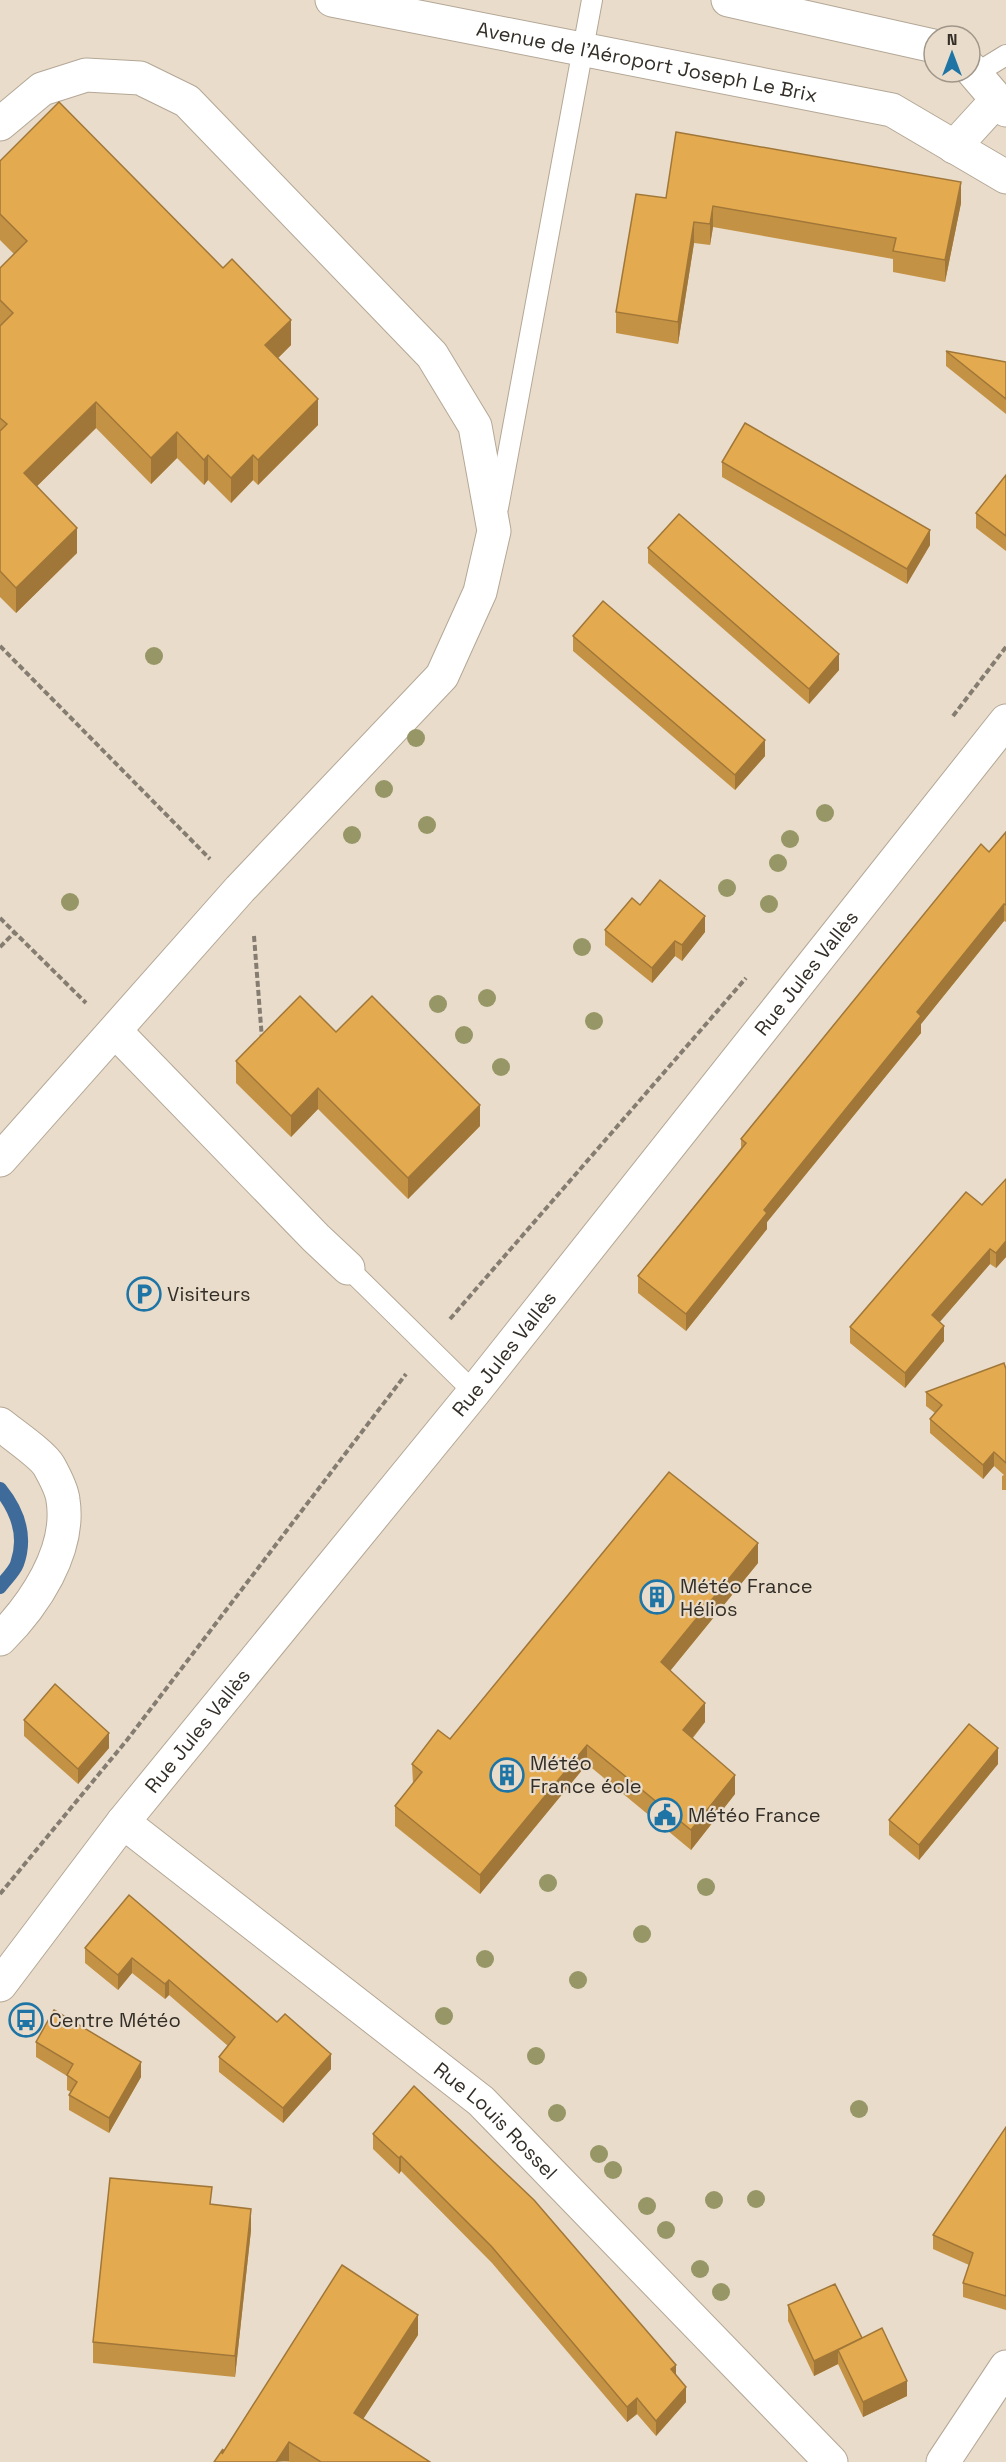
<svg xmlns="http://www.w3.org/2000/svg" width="1006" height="2462" font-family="'Space Grotesk',sans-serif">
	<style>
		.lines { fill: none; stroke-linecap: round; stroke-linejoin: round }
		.stream { stroke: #3f6b9a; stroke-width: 14 }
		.lane-casing { stroke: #b4a796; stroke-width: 22 }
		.street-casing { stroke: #b4a796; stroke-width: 35 }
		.secondary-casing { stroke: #b4a796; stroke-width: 35 }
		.path { stroke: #857d71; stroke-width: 4; stroke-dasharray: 6 3; stroke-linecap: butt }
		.lane { stroke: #fff; stroke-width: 20 }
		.street { stroke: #fff; stroke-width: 33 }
		.secondary { stroke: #fff; stroke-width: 33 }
		.tree { fill: #969666 }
		.wall { fill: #c49245 }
		.shaded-wall { fill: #a07738 }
		.building { fill: #e4aa50; stroke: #a07738; stroke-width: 1.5 }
		.labels { text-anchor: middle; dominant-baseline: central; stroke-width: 4.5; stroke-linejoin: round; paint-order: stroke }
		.street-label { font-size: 20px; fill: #332e27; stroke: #e9dcca }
		.poi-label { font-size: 20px; fill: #332e27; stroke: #e9dcca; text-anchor: start }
	</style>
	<rect width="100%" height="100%" fill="#e9dcca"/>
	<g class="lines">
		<!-- stream -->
		<path class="stream" d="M0,1489C17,1510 27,1536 17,1564C14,1572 5,1580 0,1587"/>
		<defs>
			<g id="lane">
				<path d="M975,74L1006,55"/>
				<path d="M498,508L592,0"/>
				<path d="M348,1268L474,1392"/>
			</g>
			<g id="street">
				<path id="s1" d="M332,0L892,110L1006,177"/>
				<path d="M728,0L934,46"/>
				<path d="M970,68L1006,110"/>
				<path d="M0,124L42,89L86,75L140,78L187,101L432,355L475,426L494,531L480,592L442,676L240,889L0,1160"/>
				<path d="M954,147L997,100"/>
				<path d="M115,1031L316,1238L348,1268"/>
				<path d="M0,1424C11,1433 43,1455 49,1466C54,1475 62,1490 63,1500C71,1551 34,1605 0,1639"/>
				<path id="s2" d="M123,1822L481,2101L831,2462"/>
				<path d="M943,2462L1006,2367"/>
			</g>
			<g id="secondary">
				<path id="s3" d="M0,1985L123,1822L474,1392L1006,721"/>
			</g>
		</defs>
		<!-- lane casing -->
		<use href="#lane" class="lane-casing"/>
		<!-- street casing -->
		<use href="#street" class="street-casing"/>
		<!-- secondary casing -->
		<use href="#secondary" class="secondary-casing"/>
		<!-- path -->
		<g class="path">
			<path d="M0,646L210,859"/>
			<path d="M953,716L1006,647"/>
			<path d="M0,918L86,1003"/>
			<path d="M254,936L262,1039"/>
			<path d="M0,947L15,932"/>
			<path d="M450,1319L746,978"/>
			<path d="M0,1894L127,1740L406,1374"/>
		</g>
		<!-- lane -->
		<use href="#lane" class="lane"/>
		<!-- street -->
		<use href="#street" class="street"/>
		<!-- secondary -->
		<use href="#secondary" class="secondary"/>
	</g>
	<!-- trees -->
	<g class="tree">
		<circle cx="154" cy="656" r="9"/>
		<circle cx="416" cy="738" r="9"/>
		<circle cx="384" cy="789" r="9"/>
		<circle cx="825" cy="813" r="9"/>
		<circle cx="427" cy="825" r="9"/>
		<circle cx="352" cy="835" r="9"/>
		<circle cx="790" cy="839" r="9"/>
		<circle cx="778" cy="863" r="9"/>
		<circle cx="727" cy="888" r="9"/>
		<circle cx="70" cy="902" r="9"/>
		<circle cx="769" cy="904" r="9"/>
		<circle cx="582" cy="947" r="9"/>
		<circle cx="487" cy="998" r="9"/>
		<circle cx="438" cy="1004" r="9"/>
		<circle cx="594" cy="1021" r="9"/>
		<circle cx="464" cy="1035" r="9"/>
		<circle cx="501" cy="1067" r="9"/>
		<circle cx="548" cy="1883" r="9"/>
		<circle cx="706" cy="1887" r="9"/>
		<circle cx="642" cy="1934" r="9"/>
		<circle cx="485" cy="1959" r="9"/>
		<circle cx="578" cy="1980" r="9"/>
		<circle cx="444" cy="2016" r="9"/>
		<circle cx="536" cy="2056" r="9"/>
		<circle cx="859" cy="2109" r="9"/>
		<circle cx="557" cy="2113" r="9"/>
		<circle cx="599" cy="2154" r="9"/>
		<circle cx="613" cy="2170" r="9"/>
		<circle cx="756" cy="2199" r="9"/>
		<circle cx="714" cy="2200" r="9"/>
		<circle cx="647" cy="2206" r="9"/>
		<circle cx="666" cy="2230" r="9"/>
		<circle cx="700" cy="2269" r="9"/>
		<circle cx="721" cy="2292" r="9"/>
	</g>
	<!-- wall -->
	<g class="wall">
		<path d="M0,161L291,345L278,358L318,425L258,485L253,480L231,503L208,480L204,485L177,458L151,484L96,428L37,486L77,553L16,613L0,597V268L14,254L0,240Z"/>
		<path d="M666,198L961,203L945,282L893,272V259L713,227L710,245L694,243L678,344L616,333V312Z"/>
		<path d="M946,351L1006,362V414L946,366Z"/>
		<path d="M722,462L930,545L907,584L722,477Z"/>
		<path d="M1006,475V551L976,528V513Z"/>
		<path d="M648,548L839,670L809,704L648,563Z"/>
		<path d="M573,636L765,756L735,790L573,651Z"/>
		<path d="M1006,832V922L1004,921L921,1024V1033L767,1222V1229L686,1331L638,1293V1276L741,1148V1139Z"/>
		<path d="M640,905L705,932L682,961L675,956L652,983L605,945V930Z"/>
		<path d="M336,1032L480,1126L408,1199L318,1109L291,1137L236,1083V1061Z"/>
		<path d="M1006,1179V1257L996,1268L990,1264L939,1322L944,1341L905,1388L850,1343V1327L982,1205Z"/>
		<path d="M1006,1369V1490H1002V1476L1004,1475L994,1466L983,1479L930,1433V1419L935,1413L926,1406V1392Z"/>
		<path d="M758,1563L670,1671L705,1722L693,1738L735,1794L691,1850L587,1764L480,1894L395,1826V1806L413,1784L412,1764L450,1739Z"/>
		<path d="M24,1720L109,1748L78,1784L24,1736Z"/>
		<path d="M998,1764L919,1860L889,1835V1820Z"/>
		<path d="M129,1895L331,2069L283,2123L219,2072V2057L228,2046L169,1995L165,1999L132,1973L118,1990L85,1963V1948Z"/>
		<path d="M36,2042L141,2077L109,2133L69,2110V2095L71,2092L67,2090V2076L36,2057Z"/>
		<path d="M1006,2127V2310L963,2297V2283L969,2265L933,2249V2235Z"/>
		<path d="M373,2134L676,2374L686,2402L656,2436L637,2414L627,2422L492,2263L401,2171L399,2174L373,2149Z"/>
		<path d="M212,2204L251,2230L235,2377L93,2363V2342Z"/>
		<path d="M788,2305L862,2338L907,2396L863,2417L838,2364L814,2376L788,2321Z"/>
		<path d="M418,2335L363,2419L430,2462H290L223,2453Z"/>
	</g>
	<!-- shaded-wall -->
	<g class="shaded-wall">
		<path d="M961,182V203L945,282V260Z"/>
		<path d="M713,206V227L710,245V224Z"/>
		<path d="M694,222V243L678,344V322Z"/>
		<path d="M291,320V345L265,371V345Z"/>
		<path d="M318,399V425L258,485V460Z"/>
		<path d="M96,402V428L24,499V473Z"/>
		<path d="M177,432V458L151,484V458Z"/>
		<path d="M208,455V480L204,485V460Z"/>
		<path d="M253,455V480L231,503V478Z"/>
		<path d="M77,528V553L16,613V588Z"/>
		<path d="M930,530V545L907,584V569Z"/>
		<path d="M839,654V670L809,704V689Z"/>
		<path d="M765,740V756L735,790V775Z"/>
		<path d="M1004,904V921L921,1024V1033L767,1222V1229L686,1331V1314L764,1210L917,1012Z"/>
		<path d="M705,916V932L682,961V945Z"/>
		<path d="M675,941V956L652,983V968Z"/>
		<path d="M318,1088V1109L291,1137V1116Z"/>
		<path d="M480,1105V1126L408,1199V1178Z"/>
		<path d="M1006,1241V1257L996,1268V1253Z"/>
		<path d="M990,1249V1264L932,1331V1315Z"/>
		<path d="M944,1326V1341L905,1388V1373Z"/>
		<path d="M994,1452V1466L983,1479V1465Z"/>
		<path d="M758,1543V1563L661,1682V1662Z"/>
		<path d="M705,1703V1722L683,1749V1730Z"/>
		<path d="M109,1733V1748L78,1784V1769Z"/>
		<path d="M587,1745V1764L480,1894V1875Z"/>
		<path d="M998,1748V1764L919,1860V1845Z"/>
		<path d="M735,1775V1794L691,1850V1830Z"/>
		<path d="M132,1958V1973L118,1990V1975Z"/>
		<path d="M169,1980V1995L165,1999V1984Z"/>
		<path d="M331,2054V2069L283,2123V2108Z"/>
		<path d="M141,2062V2077L109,2133V2118Z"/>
		<path d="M401,2156V2171L399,2174V2158Z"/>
		<path d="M251,2209V2230L235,2377V2356Z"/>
		<path d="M418,2315V2335L354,2433V2413Z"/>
		<path d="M862,2338L838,2350V2364L814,2376V2361Z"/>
		<path d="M676,2365V2380L671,2369Z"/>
		<path d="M907,2381V2396L863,2417V2402Z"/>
		<path d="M686,2387V2402L656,2436V2421Z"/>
		<path d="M637,2398V2414L627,2422V2407Z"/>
		<path d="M289,2442V2461L276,2462Z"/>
	</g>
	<!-- building -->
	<g class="building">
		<path d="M59,102L223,268L232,259L291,320L265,345L318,399L258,460L253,455L231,478L208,455L204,460L177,432L151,458L96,402L24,473L77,528L16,588L0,571V431L7,424L0,418V326L13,313L0,300V268L27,241L0,214V161Z"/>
		<path d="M676,132L961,182L945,260L893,251L896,238L713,206L710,224L694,222L678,322L616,312L636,194L666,198Z"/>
		<path d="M946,351L1006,362V399Z"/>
		<path d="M745,423L930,530L907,569L722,462Z"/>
		<path d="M1006,475V536L976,513Z"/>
		<path d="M679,514L839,654L809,689L648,548Z"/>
		<path d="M603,601L765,740L735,775L573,636Z"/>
		<path d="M1006,832V905L1004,904L917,1012L921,1016L764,1210L767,1213L686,1314L638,1276L746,1143L741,1139L981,844L989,852Z"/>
		<path d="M660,880L705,916L682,945L675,941L652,968L605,930L632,898L640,905Z"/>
		<path d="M300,996L336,1032L372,996L480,1105L408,1178L318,1088L291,1116L236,1061Z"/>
		<path d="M1006,1179V1241L996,1253L990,1249L932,1315L944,1326L905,1373L850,1327L966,1192L982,1205Z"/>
		<path d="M1004,1363L1006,1369V1463L994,1452L983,1465L930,1419L942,1405L926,1392Z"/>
		<path d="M669,1472L758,1543L661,1662L705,1703L683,1730L735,1775L691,1830L587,1745L480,1875L395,1806L422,1772L412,1764L438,1730L450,1739Z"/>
		<path d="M55,1684L109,1733L78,1769L24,1720Z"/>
		<path d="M969,1724L998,1748L919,1845L889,1820Z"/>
		<path d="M129,1895L277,2022L285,2014L331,2054L283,2108L219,2057L235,2037L169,1980L165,1984L132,1958L118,1975L85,1948Z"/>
		<path d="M54,2010L141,2062L109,2118L69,2095L77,2082L67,2075L73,2064L36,2042Z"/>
		<path d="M414,2086L534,2200L676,2365L671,2369L686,2387L656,2421L637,2398L627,2407L492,2247L401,2156L399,2158L373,2134Z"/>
		<path d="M1006,2127V2296L963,2283L973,2253L933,2235Z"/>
		<path d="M110,2178L212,2187L210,2204L251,2209L235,2356L93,2342Z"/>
		<path d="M342,2265L418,2315L354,2413L430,2462H321L289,2442L276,2462H214L223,2449L222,2454Z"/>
		<path d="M835,2284L862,2338L814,2361L788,2305Z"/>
		<path d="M882,2328L907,2381L863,2402L838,2350Z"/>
	</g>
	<!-- icons -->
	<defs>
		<symbol id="parking-ring" viewBox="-11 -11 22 22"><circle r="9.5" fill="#e9dcca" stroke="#1e75a5" stroke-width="1.5"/><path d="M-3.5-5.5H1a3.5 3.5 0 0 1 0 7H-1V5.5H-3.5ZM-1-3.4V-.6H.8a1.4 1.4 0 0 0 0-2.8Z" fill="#1e75a5"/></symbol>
		<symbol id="building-ring" viewBox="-11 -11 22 22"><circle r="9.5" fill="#e9dcca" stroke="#1e75a5" stroke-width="1.5"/><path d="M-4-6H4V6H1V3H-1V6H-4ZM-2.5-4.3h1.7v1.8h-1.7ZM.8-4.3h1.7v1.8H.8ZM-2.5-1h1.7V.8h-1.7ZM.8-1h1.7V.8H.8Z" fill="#1e75a5"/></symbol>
		<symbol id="civic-ring" viewBox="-11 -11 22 22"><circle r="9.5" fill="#e9dcca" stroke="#1e75a5" stroke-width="1.5"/><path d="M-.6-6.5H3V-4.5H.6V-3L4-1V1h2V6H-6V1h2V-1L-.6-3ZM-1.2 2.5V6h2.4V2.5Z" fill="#1e75a5"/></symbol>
		<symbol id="bus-ring" viewBox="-11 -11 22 22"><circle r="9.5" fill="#e9dcca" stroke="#1e75a5" stroke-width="1.5"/><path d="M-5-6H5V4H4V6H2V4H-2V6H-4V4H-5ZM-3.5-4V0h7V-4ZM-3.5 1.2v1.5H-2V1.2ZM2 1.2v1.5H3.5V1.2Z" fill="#1e75a5"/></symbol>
	</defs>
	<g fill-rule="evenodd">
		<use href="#parking-ring" x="125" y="1275" width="38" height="38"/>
		<use href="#building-ring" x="638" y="1578" width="38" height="38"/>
		<use href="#building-ring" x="488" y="1756" width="38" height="38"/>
		<use href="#civic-ring" x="646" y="1796" width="38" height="38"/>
		<use href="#bus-ring" x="7" y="2001" width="38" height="38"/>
	</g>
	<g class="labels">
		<!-- street labels -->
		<g class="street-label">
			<text stroke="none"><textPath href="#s1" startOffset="321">Avenue de l'Aéroport Joseph Le Brix</textPath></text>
			<text stroke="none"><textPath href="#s3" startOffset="1294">Rue Jules Vallès</textPath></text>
			<text stroke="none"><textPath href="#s3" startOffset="808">Rue Jules Vallès</textPath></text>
			<text stroke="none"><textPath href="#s3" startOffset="322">Rue Jules Vallès</textPath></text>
			<text stroke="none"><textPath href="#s2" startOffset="478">Rue Louis Rossel</textPath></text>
		</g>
		<!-- poi labels -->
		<g class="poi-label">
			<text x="167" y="1294">Visiteurs</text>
			<text x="680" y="1586">Météo France<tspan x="680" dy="23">Hélios</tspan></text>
			<text x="530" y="1763">Météo<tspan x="530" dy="23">France éole</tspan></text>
			<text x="688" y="1815">Météo France</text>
			<text x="49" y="2020">Centre Météo</text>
		</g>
	</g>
	<!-- north arrow -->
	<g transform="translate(952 54)"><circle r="28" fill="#e9dcca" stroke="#a09689" stroke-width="1.5"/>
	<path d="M0-4.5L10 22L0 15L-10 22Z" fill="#1e75a5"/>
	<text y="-9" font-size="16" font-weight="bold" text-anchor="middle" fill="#332e27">N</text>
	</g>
</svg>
